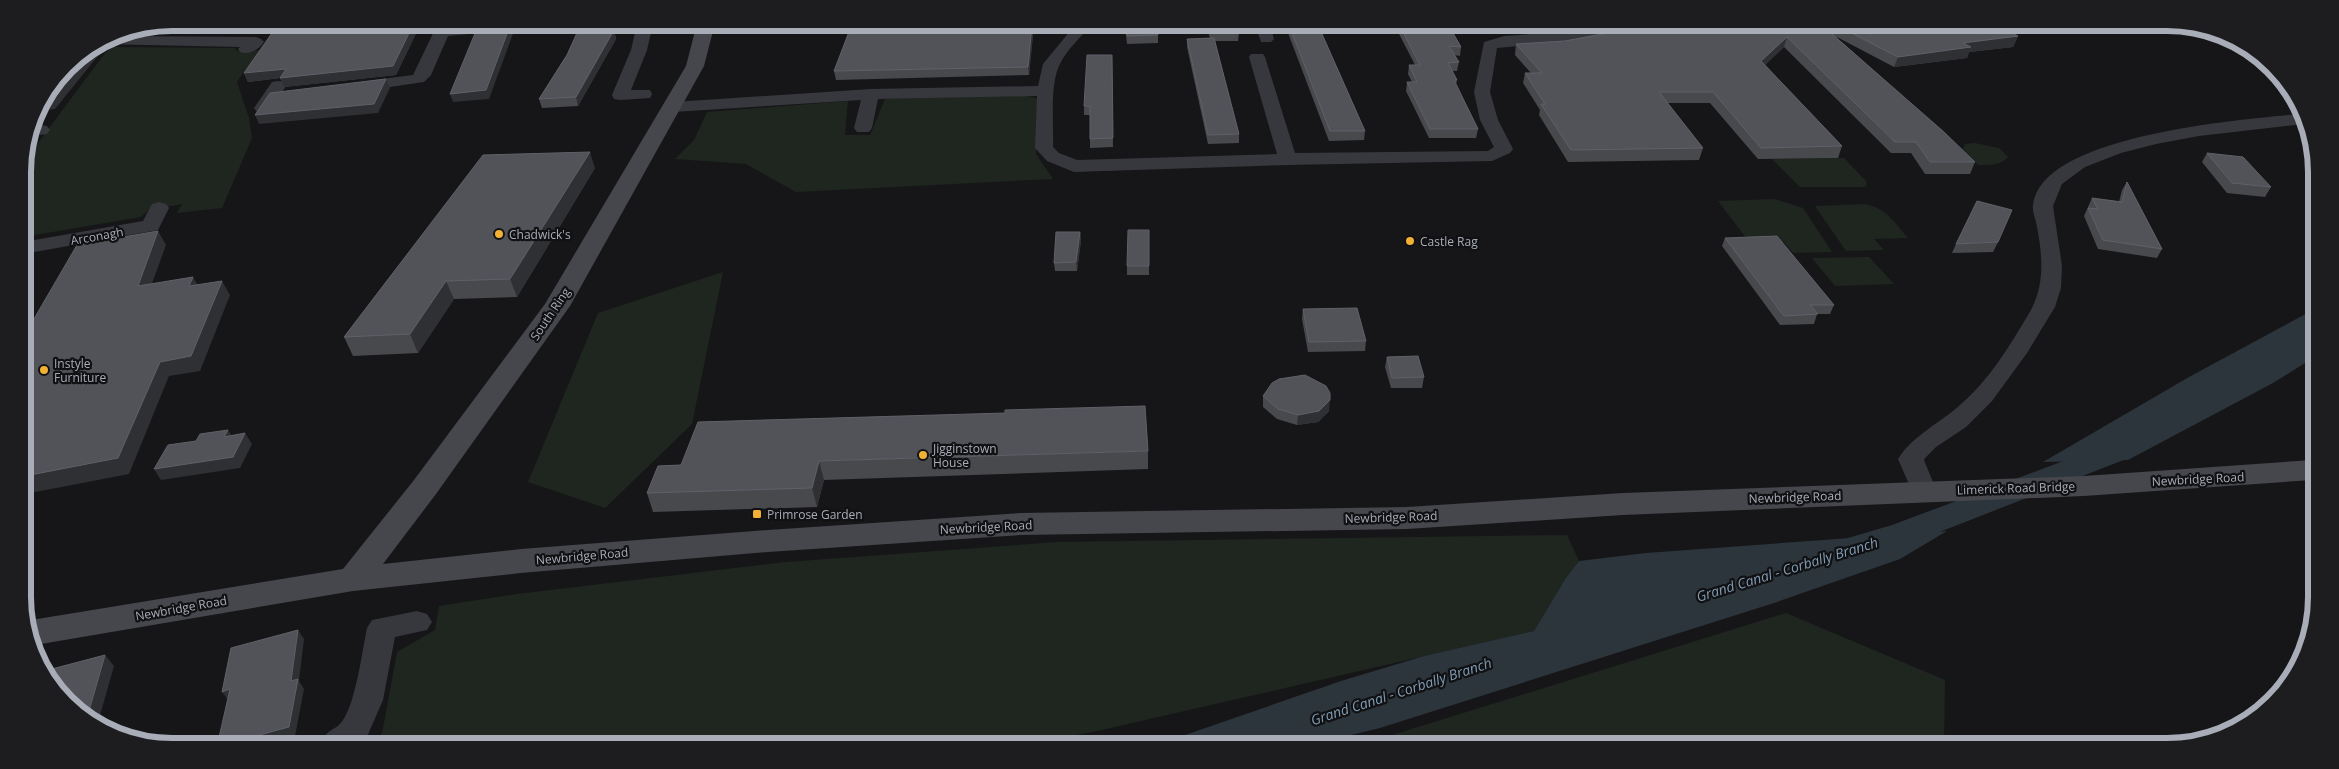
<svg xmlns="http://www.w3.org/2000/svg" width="2339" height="769" font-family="'Open Sans',sans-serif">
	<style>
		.green { fill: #1e261f }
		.water { fill: #2c353c }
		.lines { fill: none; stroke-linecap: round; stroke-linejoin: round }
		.canal { fill: #2c353c; fill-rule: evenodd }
		.minor { fill: #37383d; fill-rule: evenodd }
		.secondary { fill: #45474d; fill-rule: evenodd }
		.wall { fill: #47494d }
		.shaded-wall { fill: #2f3033 }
		.building { fill: #525359; stroke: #5f6168 }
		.poi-dot { fill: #f2b134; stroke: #111113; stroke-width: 2 }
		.labels { text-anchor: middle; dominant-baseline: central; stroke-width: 4.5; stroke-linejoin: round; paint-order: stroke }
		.poi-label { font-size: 12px; fill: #a8adb8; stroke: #111113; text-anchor: start }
		.street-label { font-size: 12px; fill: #a8adb8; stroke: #111113 }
		.water-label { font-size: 14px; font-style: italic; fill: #7f9bb3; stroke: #111113 }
		.rim { fill: none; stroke: #a8adb8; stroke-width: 6 }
	</style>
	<rect width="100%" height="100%" fill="#161618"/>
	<!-- green -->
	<g class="green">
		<path d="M113,47L235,48L237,51L275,50L245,70L237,82L249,118L252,138L222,208L177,213L182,204L149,210L141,217L23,237V163L105,53Z"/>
		<path d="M1023,95L1038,99L1036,154L1053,179L796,192L746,164L675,159L694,140L707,112L848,101L845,135H870L885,99Z"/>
		<path d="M1975,143L1999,148L2008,157C2000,166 1989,165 1978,165L1963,149L1965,144Z"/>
		<path d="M1844,158L1866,181L1867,184L1865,187H1800L1772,159Z"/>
		<path d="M1775,199L1803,208L1832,252L1793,253L1784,242L1750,243L1718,201Z"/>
		<path d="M1864,204C1887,208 1893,221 1908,238L1874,239L1884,250L1846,251L1815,206Z"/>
		<path d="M1869,257L1894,284L1835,286L1812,258Z"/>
		<path d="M723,272L692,424L605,508L528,482L598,313Z"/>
		<path d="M1567,535L1579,561L1566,579L1534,631L1093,732L1031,743L369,742L382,734L397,652L435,630L439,606L517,594L786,562L1057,542Z"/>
		<path d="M1786,613L1945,680L1944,746L1363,744Z"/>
	</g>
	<!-- water -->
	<g class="water">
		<path d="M2313,310V358L2273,383L2128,460L2043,462L2189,377Z"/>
		<path d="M1947,531L1900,559L1774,603L1380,728L1314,744H1159L1341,681L1424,656L1534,631L1566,578L1579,561L1646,553Z"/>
	</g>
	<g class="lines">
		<!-- canal -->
		<path class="canal" d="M2128,437L2139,440L2143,447L2139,454L1914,542L1860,558L1848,554L1843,546L1848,538L1892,525Z"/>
		<!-- minor -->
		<g class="minor">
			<path d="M438,23H453L452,26L482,23H536L529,28L448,36L431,75L424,82L356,92L350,91L348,87L350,83L413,75Z"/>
			<path d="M637,24H653L647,50L631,90H650L652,94L650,98L620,100L614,99L612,95L631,50Z"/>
			<path d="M1075,25H1090C1081,38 1068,48 1061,62C1049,82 1054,123 1053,147L1059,153L1077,160L1277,154L1249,57L1251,54H1263L1265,57L1295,153L1488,151L1494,147L1480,120L1474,92L1484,42L1504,36L1562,32L1593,26H1624L1617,31L1562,42L1497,48L1490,92L1498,120L1513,149L1510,153L1492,161L1288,165L1074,172L1047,161L1035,148L1037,96L878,99L872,128L869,132H857L854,128L861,100L673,112L667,111L664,107L667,103L673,102L871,89L1038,86L1043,64Z"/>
			<path d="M1255,25H1270L1274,39L1271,42H1261Z"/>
			<path d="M112,36L256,37L261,39L264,42C258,50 250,55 240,52L238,49L240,47L99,44Z"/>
			<path d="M278,81L284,82L286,86L272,108L269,112H257L254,108L272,82Z"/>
			<path d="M2299,114L2304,124L2199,136L2156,144L2121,153L2085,167L2062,184L2053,206L2062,266L2061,288L2055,307L2027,353L1992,401L1966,427L1936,447L1925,458L1924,460L1937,492L1933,498L1924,501L1915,498L1898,459C1913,435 1939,424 1960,405C1989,380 2009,347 2028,315C2045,288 2043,258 2037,227C2036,220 2032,212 2033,205C2042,134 2243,120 2299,114Z"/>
			<path d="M41,125L47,126L50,130L47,134L29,136L32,126Z"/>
			<path d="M159,202L166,204L169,208L158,230L23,254V242L143,221L152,204Z"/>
			<path d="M417,611L427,614L432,622L427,630L395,637L383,700L366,739L363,742H321C328,728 337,730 343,720C356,701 362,652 367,628L372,620Z"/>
		</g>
		<!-- secondary -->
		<path class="secondary" d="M694,24H712V35L704,66L570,306L436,494L383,564L521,549L768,530L1021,513L1407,507L1623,493L2084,476L2312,460V480L2084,496L1623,515L1407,529L1021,535L768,552L521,573L353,591L35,645L25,625V621L343,569L414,480L545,304L686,66L694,35Z"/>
	</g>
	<!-- wall -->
	<g class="wall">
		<path d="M173,22L421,23L396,75L284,87L280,78L248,82L244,73L276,28L151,27Z"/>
		<path d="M852,24L1034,25L1029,75L836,80L834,71Z"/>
		<path d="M1125,25H1156L1158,35V43L1127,44Z"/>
		<path d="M1206,25H1236L1239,32L1238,41H1215L1239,134V143L1208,144L1187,47V39L1210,38Z"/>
		<path d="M1285,25H1318L1365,131L1364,140L1329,141Z"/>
		<path d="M1395,26H1449L1461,47L1460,56L1454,55L1459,62L1457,71H1452L1457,80L1456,85L1478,129L1476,138H1429L1406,91L1407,82H1412L1408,74L1409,65H1415Z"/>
		<path d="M1645,26L2001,27L2018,36L2013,47L1969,52L1967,58L1894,67L1835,36L1975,162L1970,174H1925L1911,153H1891L1784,47L1765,65L1842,146L1838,158L1758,159L1710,103H1667L1703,148L1699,160L1568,162L1539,115L1540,110L1523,83L1525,73H1531L1515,55L1516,44L1565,41Z"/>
		<path d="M612,27L611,31L614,30L616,39L578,106L542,108L539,99L567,55Z"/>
		<path d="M1112,55L1113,147L1090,148V115H1084V106Z"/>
		<path d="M2207,153L2271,187L2265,197L2227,193L2202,162Z"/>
		<path d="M595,168L517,297L454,299L418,353L353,356L344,337Z"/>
		<path d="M2127,182L2162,249L2157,258L2098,249L2084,216L2092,198L2119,202L2122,190Z"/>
		<path d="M1149,230V275H1127V266Z"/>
		<path d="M1080,232L1081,241L1077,271H1055L1054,263Z"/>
		<path d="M1725,238L1834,305L1830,314H1817L1814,324L1780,325L1722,246Z"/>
		<path d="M1998,242L1993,252L1952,253L1956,244Z"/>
		<path d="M1303,309L1366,341L1365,351L1308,352L1302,319Z"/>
		<path d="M1387,357L1424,377L1422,388H1391L1385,367Z"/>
		<path d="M1263,396L1329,411L1318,422L1297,425L1277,419L1263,407Z"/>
		<path d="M1148,451V469L824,480L817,507L653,512L647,493L658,466Z"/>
	</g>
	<!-- shaded-wall -->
	<g class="shaded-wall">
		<path d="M414,23H421L396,75L284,87L280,78L248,82L244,73L286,69Z"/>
		<path d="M511,23L514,31L489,99L453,102L450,94Z"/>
		<path d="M608,24H611L612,27L608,39L606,31Z"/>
		<path d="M1032,25H1034L1029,75L1028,67Z"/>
		<path d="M614,30L616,39L578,106L576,97Z"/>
		<path d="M2018,36L2013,47L1969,52L1967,58L1894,67L1898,57L1963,43Z"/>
		<path d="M1787,37L1784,47L1758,72L1761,61Z"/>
		<path d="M103,42L106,46L55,109L37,111L44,100L91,50Z"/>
		<path d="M386,79L390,88L378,113L259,124L255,115Z"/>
		<path d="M590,152L595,168L517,297L510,279Z"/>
		<path d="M158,231L166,245L146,300L138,286Z"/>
		<path d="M1080,232L1081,241L1077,271L1076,262Z"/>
		<path d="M193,277L201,291L189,286Z"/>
		<path d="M222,281L230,295L200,371L169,376L129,474L25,494V476L160,362Z"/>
		<path d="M446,281L454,299L418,353L410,334Z"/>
		<path d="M1330,400L1329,411L1318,422L1297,425L1298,415Z"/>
		<path d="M228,430L234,440L224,437Z"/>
		<path d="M245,433L252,444L240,468L161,480L154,469Z"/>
		<path d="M819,461L824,480L817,507L812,488Z"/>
		<path d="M298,630L304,639L299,681L304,689L295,736L275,742H233L291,681Z"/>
		<path d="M105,655L114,666L97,726L87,718Z"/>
		<path d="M230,689L229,701L222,692Z"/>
		<path d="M120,731L126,738L117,734Z"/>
	</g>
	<!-- building -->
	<g class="building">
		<path d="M279,23H414L393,66L280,78L286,69L244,73Z"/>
		<path d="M511,23L486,90L450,94L478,26Z"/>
		<path d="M581,24H608L606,31L614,30L576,97L539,99L567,55Z"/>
		<path d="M852,24L1032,25L1028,67L834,71Z"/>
		<path d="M1126,25H1156L1158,35L1127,36Z"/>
		<path d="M1208,25H1236L1239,32L1211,33Z"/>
		<path d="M1289,25H1318L1365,131H1330Z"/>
		<path d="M1400,26H1449L1461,47L1449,46L1459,62L1448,63L1457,80H1454L1478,129H1430L1407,82H1417L1409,65H1420Z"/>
		<path d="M1645,26L1824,27L1944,132L1975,162H1930L1916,142H1895L1787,37L1761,61L1842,146L1761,148L1713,92H1659L1703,148L1571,150L1541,104H1545L1525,73H1542L1516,44L1565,41Z"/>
		<path d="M1840,27H2001L2018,36L1963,43L1971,47L1898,57Z"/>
		<path d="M1214,38L1239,134L1208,135L1187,39Z"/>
		<path d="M91,50L50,100H44L67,66Z"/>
		<path d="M1087,55H1112L1113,138L1090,139V106H1084Z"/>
		<path d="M386,79L374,104L255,115L270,93Z"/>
		<path d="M590,152L510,279L446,281L410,334L344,337L483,155Z"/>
		<path d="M2207,153L2243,157L2271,187L2232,183Z"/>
		<path d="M2127,182L2162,249L2103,240L2088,208L2098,209L2092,198L2122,202Z"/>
		<path d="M1977,201L2012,210L1998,242L1956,244Z"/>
		<path d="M1128,230H1149V266H1127Z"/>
		<path d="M158,231L138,286L193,277L189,286L222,281L191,356L160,362L118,458L25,476L24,336L77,245Z"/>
		<path d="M1056,232H1080L1076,262L1054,263Z"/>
		<path d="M1777,236L1834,305H1810L1818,314L1784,316L1725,238Z"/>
		<path d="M1357,308L1366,341L1309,342L1303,309Z"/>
		<path d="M1418,356L1424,377L1392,378L1387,357Z"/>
		<path d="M1305,375L1326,386L1330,393V400L1319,411L1298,415L1278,409L1263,396L1272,383L1279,379Z"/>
		<path d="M1145,406L1148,451L819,461L812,488L647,493L658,466L681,465L698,422L1005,413V410Z"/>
		<path d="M228,430L224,437L245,433L233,457L154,469L168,445L196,441L200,434Z"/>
		<path d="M298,630L291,681L298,679L289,727L233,742H218L230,689L222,692L231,648Z"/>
		<path d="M105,655L87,718L60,696L48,670Z"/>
		<path d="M95,724L120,731L117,734L97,726Z"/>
	</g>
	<!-- markers -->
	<g class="poi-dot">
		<circle cx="499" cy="234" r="5"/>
		<circle cx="1410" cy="241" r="5"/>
		<circle cx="44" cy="370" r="5"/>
		<circle cx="923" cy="455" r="5"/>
		<rect x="752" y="509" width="10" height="10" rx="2.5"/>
	</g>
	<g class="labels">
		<!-- poi labels -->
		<g class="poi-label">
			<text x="509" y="234">Chadwick's</text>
			<text x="1420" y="241">Castle Rag</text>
			<text x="54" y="363">Instyle<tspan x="54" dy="14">Furniture</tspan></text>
			<text x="933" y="448">Jigginstown<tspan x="933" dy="14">House</tspan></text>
			<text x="767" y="514">Primrose Garden</text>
		</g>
		<!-- street labels -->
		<g class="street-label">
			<text transform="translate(97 236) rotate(-10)">Arconagh</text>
			<text transform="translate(550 314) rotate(-56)">South Ring</text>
			<text transform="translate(2198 479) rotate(-3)">Newbridge Road</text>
			<text transform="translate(2016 488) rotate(-2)">Limerick Road Bridge</text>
			<text transform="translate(1795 497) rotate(-2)">Newbridge Road</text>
			<text transform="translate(1391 517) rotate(-2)">Newbridge Road</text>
			<text transform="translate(986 527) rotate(-3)">Newbridge Road</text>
			<text transform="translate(582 556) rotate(-5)">Newbridge Road</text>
			<text transform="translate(181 608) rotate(-10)">Newbridge Road</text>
		</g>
		<!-- water labels -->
		<g class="water-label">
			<text transform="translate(1787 569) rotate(-17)">Grand Canal - Corbally Branch</text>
			<text transform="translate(1401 691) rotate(-18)">Grand Canal - Corbally Branch</text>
		</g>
	</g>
	<!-- crop -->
	<path d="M0 0H2339V769H0ZM172 31H2167A141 141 0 0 1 2308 172V597A141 141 0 0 1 2167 738H172A141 141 0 0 1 31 597V172A141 141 0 0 1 172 31Z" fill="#1d1d20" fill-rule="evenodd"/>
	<path class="rim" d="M172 31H2167A141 141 0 0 1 2308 172V597A141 141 0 0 1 2167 738H172A141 141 0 0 1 31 597V172A141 141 0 0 1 172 31Z"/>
</svg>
